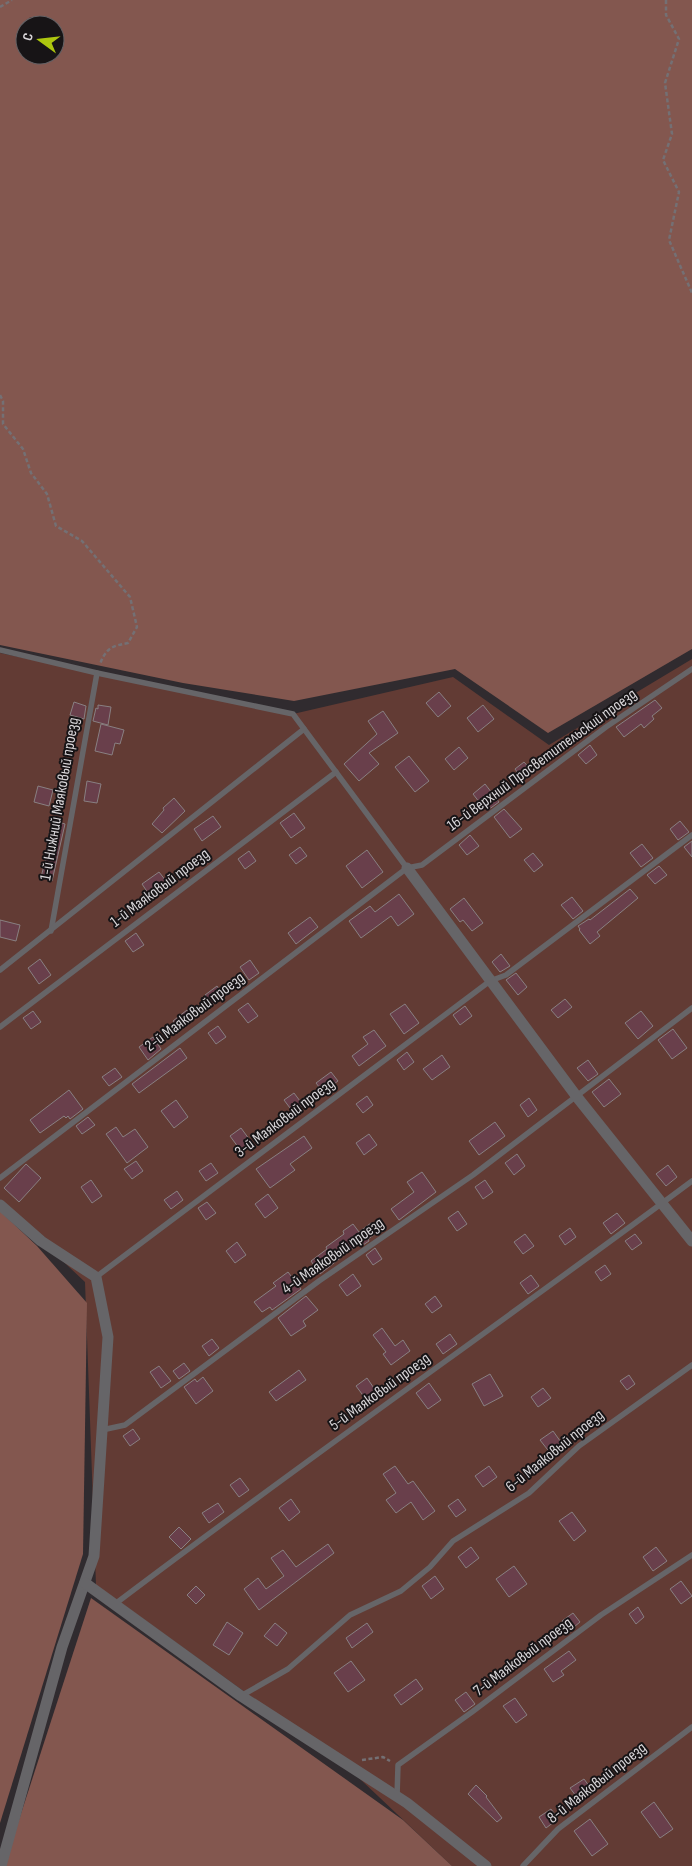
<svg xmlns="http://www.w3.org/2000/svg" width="692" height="1866" font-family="'Sofia Sans Condensed',sans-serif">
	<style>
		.green { fill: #623b34 }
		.forest { fill: #83574f; fill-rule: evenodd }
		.building { fill: #693f4b; stroke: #898082 }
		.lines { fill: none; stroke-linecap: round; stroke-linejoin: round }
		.path { stroke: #747074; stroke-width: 2.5; stroke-dasharray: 4 2.5; stroke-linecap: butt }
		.lane { stroke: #666568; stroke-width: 5.5 }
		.street { stroke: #666568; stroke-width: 11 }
		.labels { text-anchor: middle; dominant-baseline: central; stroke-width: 4; stroke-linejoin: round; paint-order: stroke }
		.street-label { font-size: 16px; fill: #d8d5d8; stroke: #171416 }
	</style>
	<rect width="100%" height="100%" fill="#302b2f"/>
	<!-- green -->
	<path class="green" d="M0,653L293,714L453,677L549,745L692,659V1866H452L342,1762L96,1585L85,1282L0,1202Z"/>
	<!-- forest -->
	<g class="forest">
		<path d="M0,0H692V649L548,733L455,669L294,701L183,683L0,645ZM25,25H55V55H25Z"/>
		<path d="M0,1211L37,1246L87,1303L83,1554L0,1823Z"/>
		<path d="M91,1598L403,1820L452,1866H4Z"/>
	</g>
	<!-- building -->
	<g class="building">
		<path d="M439,692L451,706L438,717L426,703Z"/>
		<path d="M655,700L662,708L652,716L654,719L644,728L641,724L624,737L616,727Z"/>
		<path d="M74,702L86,706L84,719L70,715Z"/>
		<path d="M98,705L111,707L108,725L93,721L96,708L98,709Z"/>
		<path d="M483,705L494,719L478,732L467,718Z"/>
		<path d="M383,711L398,733L369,753L379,764L359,781L344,764L377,734L368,721Z"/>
		<path d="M101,724L124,730L120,744L115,743L112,755L95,751Z"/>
		<path d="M590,745L597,755L586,764L578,755Z"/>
		<path d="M459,747L468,758L454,770L445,759Z"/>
		<path d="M409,756L429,781L415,792L395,767Z"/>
		<path d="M524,762L532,771L522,779L515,769Z"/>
		<path d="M87,781L101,784L97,803L84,801Z"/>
		<path d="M485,784L499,802L488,810L485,806L483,807L473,794Z"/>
		<path d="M38,786L53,790L49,806L34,802Z"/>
		<path d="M174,798L185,811L162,833L152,824L164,810L163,808Z"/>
		<path d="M504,809L522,829L510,838L494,817Z"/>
		<path d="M294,813L305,828L291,838L280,823Z"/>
		<path d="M213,816L221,827L202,841L194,829Z"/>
		<path d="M53,820L65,824L52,881L41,877L50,843H47Z"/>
		<path d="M680,821L689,832L678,840L670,829Z"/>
		<path d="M470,835L479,846L467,855L459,845Z"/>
		<path d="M692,841V857L684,847Z"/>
		<path d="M642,844L653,858L641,867L630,853Z"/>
		<path d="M300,847L307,856L296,864L289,855Z"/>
		<path d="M367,850L383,872L362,888L346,866Z"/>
		<path d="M249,851L256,861L245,869L238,859Z"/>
		<path d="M533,853L543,865L534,872L524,860Z"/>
		<path d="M659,866L667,875L655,884L647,875Z"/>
		<path d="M159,872L170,886L152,899L142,884Z"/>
		<path d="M630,889L638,898L597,932L600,936L590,944L579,930L580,929L578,926L589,919L590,920Z"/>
		<path d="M399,894L414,914L398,926L391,916L361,938L349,921L370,906L375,912Z"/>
		<path d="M572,897L583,911L573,919L561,905Z"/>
		<path d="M464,898L483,923L472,931L463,920L460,922L450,909Z"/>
		<path d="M310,917L318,927L296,944L288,933Z"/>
		<path d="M0,920L20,925L16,941L0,937Z"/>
		<path d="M136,933L144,945L133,952L125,941Z"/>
		<path d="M501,954L510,966L500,972L492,962Z"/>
		<path d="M40,959L51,975L39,984L28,968Z"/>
		<path d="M250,960L259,973L249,980L240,967Z"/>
		<path d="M516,973L527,987L518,995L506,980Z"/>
		<path d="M217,986L224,996L212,1005L205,995Z"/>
		<path d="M565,999L572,1007L558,1018L551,1010Z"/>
		<path d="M248,1003L258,1016L248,1023L238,1010Z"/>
		<path d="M405,1004L419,1023L404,1034L390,1014Z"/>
		<path d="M465,1006L472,1016L460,1025L453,1015Z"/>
		<path d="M187,1010L194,1020L179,1030L173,1021Z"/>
		<path d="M33,1011L41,1022L31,1029L23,1018Z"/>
		<path d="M641,1011L653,1026L638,1039L625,1023Z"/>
		<path d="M218,1026L226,1037L216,1044L208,1033Z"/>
		<path d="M673,1029L687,1048L672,1059L658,1040Z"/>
		<path d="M374,1030L386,1046L359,1066L352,1056L368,1044L363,1037Z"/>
		<path d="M153,1037L161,1049L148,1060L139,1047Z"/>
		<path d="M180,1048L187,1058L139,1093L132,1084Z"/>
		<path d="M407,1052L414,1062L404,1070L397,1060Z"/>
		<path d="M442,1055L450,1067L432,1080L423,1069Z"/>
		<path d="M588,1060L598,1074L588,1081L577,1068Z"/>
		<path d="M115,1068L122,1077L109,1086L102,1077Z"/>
		<path d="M331,1072L338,1081L323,1092L316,1083Z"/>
		<path d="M609,1079L621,1094L604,1107L592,1092Z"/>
		<path d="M69,1090L83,1109L70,1119L68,1116L66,1118L64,1116L40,1133L30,1120Z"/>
		<path d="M294,1093L303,1105L293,1112L284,1100Z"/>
		<path d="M367,1096L373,1105L363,1113L356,1104Z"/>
		<path d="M529,1098L537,1110L528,1117L520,1105Z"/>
		<path d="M176,1100L188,1117L174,1128L161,1111Z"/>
		<path d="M88,1117L95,1125L82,1134L76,1126Z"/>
		<path d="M495,1122L505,1136L479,1155L469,1141Z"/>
		<path d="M116,1127L123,1137L135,1129L148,1147L127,1163L106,1134Z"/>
		<path d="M241,1128L252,1143L241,1151L230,1136Z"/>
		<path d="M369,1134L377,1145L364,1155L356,1143Z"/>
		<path d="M304,1136L312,1148L290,1164L295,1170L270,1188L256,1169Z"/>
		<path d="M517,1154L525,1166L514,1175L505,1163Z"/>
		<path d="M136,1161L143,1171L132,1179L124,1169Z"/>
		<path d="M211,1163L218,1173L206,1181L199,1171Z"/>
		<path d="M26,1164L41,1178L19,1202L4,1188Z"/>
		<path d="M668,1165L677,1177L666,1186L656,1174Z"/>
		<path d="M422,1172L436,1192L399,1220L391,1209L414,1192L407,1182Z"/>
		<path d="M91,1180L102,1196L92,1203L81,1187Z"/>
		<path d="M485,1180L493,1192L483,1199L475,1187Z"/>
		<path d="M177,1191L183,1200L171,1209L164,1200Z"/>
		<path d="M268,1194L278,1208L265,1218L255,1204Z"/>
		<path d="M207,1202L216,1213L206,1220L198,1208Z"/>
		<path d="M458,1211L467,1224L457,1231L448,1218Z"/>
		<path d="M617,1213L625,1223L611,1234L603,1223Z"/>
		<path d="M371,1223L378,1232L368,1239L369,1241L360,1247L358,1244L320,1274L311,1261L327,1249L326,1247L344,1234L343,1231L353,1224L359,1232Z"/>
		<path d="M570,1228L576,1237L565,1245L559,1236Z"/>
		<path d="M525,1234L534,1246L523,1254L514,1242Z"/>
		<path d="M635,1234L642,1243L632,1250L625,1241Z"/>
		<path d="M237,1242L246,1255L235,1263L226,1251Z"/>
		<path d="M375,1248L382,1259L373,1265L366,1255Z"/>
		<path d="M605,1265L611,1274L601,1281L595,1272Z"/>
		<path d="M288,1272L301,1289L272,1310L270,1307L262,1312L254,1302L276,1286L273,1283Z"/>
		<path d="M353,1274L361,1286L347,1296L339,1285Z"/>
		<path d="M531,1275L539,1286L528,1294L520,1283Z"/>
		<path d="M306,1296L318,1310L303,1321L306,1326L291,1336L278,1318Z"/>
		<path d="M435,1296L442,1306L432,1313L425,1304Z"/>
		<path d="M382,1328L395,1346L403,1340L410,1351L391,1365L383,1354L386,1352L373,1335Z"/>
		<path d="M450,1334L457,1344L443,1354L436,1344Z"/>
		<path d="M212,1339L219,1348L209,1356L202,1346Z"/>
		<path d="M184,1363L190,1371L179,1379L173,1371Z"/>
		<path d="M159,1366L171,1381L161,1388L150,1372Z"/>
		<path d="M299,1370L306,1380L276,1401L269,1392Z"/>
		<path d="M490,1374L503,1396L484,1406L472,1384Z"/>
		<path d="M629,1375L635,1384L627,1390L620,1381Z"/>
		<path d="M203,1377L213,1391L196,1404L184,1387L195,1379L197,1382Z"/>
		<path d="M367,1378L378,1394L368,1402L356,1386Z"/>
		<path d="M429,1383L441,1400L428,1409L416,1393Z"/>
		<path d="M543,1388L551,1398L538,1407L531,1397Z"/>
		<path d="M133,1429L140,1439L130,1446L123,1436Z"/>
		<path d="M553,1431L563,1445L551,1454L540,1440Z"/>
		<path d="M395,1466L408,1484L413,1481L435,1511L423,1520L411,1502L396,1513L386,1500L396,1493L383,1474Z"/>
		<path d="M489,1466L497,1477L483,1487L475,1476Z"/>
		<path d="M240,1478L249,1490L239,1497L230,1485Z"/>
		<path d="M291,1499L300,1512L289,1521L279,1508Z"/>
		<path d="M458,1499L466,1510L456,1517L448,1506Z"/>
		<path d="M218,1503L224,1512L209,1523L202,1513Z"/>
		<path d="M572,1512L586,1531L574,1541L559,1521Z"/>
		<path d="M179,1527L191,1539L181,1549L169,1537Z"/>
		<path d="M328,1544L334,1553L259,1610L244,1589L258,1578L266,1589L284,1576L271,1558L283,1550L296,1567Z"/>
		<path d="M471,1547L479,1558L466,1568L458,1557Z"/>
		<path d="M656,1547L667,1561L653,1571L643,1557Z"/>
		<path d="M514,1566L527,1584L509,1597L496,1579Z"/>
		<path d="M435,1576L444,1589L431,1599L422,1586Z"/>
		<path d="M681,1581L692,1596L681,1604L670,1589Z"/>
		<path d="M196,1586L205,1595L196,1604L187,1595Z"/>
		<path d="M638,1607L644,1617L636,1624L629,1614Z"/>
		<path d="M573,1613L580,1622L569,1631L562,1621Z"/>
		<path d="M227,1622L243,1633L229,1655L213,1645Z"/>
		<path d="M275,1623L287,1633L277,1646L264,1636Z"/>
		<path d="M367,1623L373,1632L352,1648L346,1638Z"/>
		<path d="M569,1651L576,1660L561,1671L564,1675L553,1682L544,1669Z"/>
		<path d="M351,1661L365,1680L348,1692L334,1673Z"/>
		<path d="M416,1679L423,1689L401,1705L394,1695Z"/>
		<path d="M466,1692L475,1704L464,1712L455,1700Z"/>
		<path d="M515,1698L527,1715L516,1723L503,1706Z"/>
		<path d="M584,1779L592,1790L579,1800L570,1788Z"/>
		<path d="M476,1785L487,1796L486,1797L502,1818L497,1822L468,1794Z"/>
		<path d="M654,1802L673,1829L660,1838L641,1812Z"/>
		<path d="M551,1809L558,1819L546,1828L539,1817Z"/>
		<path d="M590,1819L608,1844L592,1856L574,1831Z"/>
	</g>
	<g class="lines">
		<!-- path -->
		<g class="path">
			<path d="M666,0V15L679,39L665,83L672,134L663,160L679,192L669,240L692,293"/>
			<path d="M0,7L12,0"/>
			<path d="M0,395L3,401V424L23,449L31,473L47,494L56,526L82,541L130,597L137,627L128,643C112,646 106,648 100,664"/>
			<path d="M362,1760L383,1757L390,1761"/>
		</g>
		<!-- lane -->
		<g class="lane">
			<path d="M0,650L97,673L293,714L407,868"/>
			<path d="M51,931L97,673"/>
			<path d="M0,970L304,729"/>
			<path d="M0,1027L336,772"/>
			<path d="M0,1178L407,868L422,865L606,727L692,669"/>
			<path d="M96,1277L490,981L506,975L692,835"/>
			<path d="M102,1430L125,1425L319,1281L473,1175L692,1008"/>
			<path d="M115,1604C305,1460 501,1323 692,1181"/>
			<path d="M241,1696L288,1669L350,1615L401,1591L430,1567L453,1541L529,1493L579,1446L692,1365"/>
			<path d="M397,1797L398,1765L472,1712L601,1615L692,1555"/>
			<path d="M523,1866L558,1829L692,1727"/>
		</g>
		<!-- street -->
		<g class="street">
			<path d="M407,868L577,1097L692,1241"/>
			<path d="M0,1205L41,1241L96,1277L108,1337L94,1556L62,1647L1,1866"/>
			<path d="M85,1583L241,1696L407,1803L486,1866"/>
		</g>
	</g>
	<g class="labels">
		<!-- street labels -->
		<g class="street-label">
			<text transform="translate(542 760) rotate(-36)">16-й Верхний Просветительский проезд</text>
			<text transform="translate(60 799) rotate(-80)">1-й Нижний Маяковый проезд</text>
			<text transform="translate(160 888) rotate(-37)">1-й Маяковый проезд</text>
			<text transform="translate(195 1012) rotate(-37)">2-й Маяковый проезд</text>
			<text transform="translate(285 1118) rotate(-37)">3-й Маяковый проезд</text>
			<text transform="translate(333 1256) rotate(-35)">4-й Маяковый проезд</text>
			<text transform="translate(380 1392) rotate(-36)">5-й Маяковый проезд</text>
			<text transform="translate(555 1451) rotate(-39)">6-й Маяковый проезд</text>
			<text transform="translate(523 1657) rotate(-37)">7-й Маяковый проезд</text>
			<text transform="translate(597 1783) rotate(-38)">8-й Маяковый проезд</text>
		</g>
	</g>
	<!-- north arrow -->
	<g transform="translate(40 40) rotate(285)"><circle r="24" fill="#171416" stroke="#646164"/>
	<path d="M0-4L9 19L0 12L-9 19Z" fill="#adc60f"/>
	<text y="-8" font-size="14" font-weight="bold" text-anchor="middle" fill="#d8d5d8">С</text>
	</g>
</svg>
